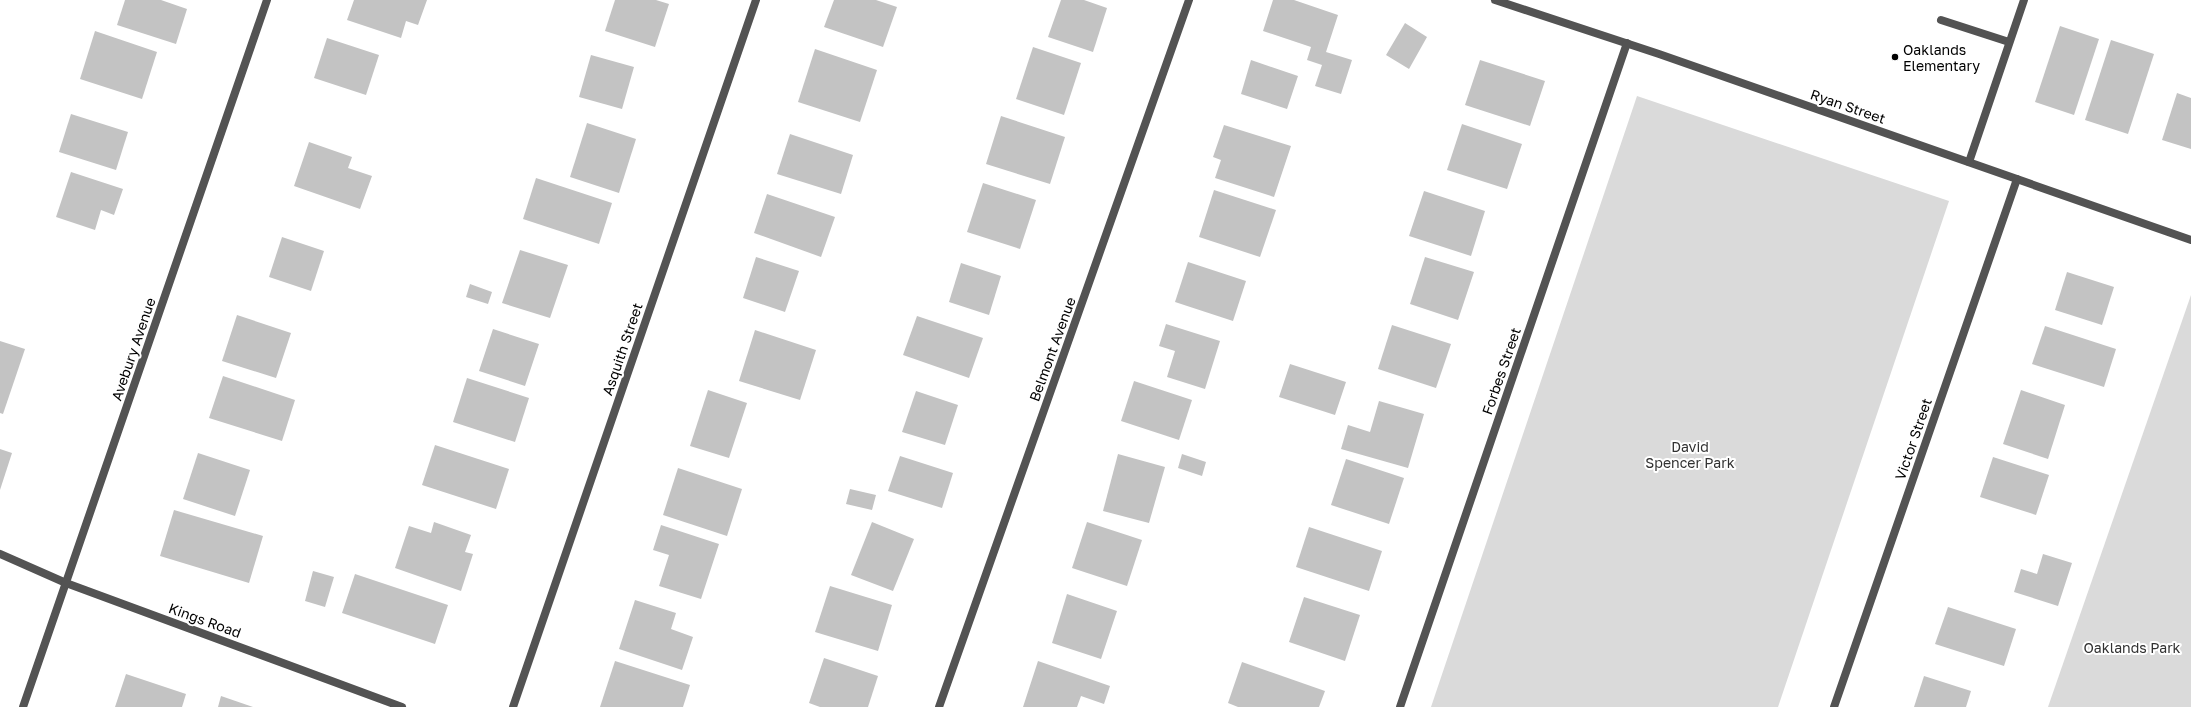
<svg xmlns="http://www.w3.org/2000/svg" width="2191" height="707" font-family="'Golos Text',sans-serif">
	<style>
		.green { fill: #dadada }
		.building { fill: #c3c3c3 }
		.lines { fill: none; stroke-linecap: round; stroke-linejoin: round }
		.lane { stroke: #535353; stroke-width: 8 }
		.street { stroke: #535353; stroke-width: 8 }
		.poi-dot { fill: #000; stroke: #fff; stroke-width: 1.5 }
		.labels { text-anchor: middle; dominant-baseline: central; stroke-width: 4; stroke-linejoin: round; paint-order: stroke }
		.poi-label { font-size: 14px; fill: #000; stroke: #fff; text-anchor: start }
		.street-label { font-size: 14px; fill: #000; stroke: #fff }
		.park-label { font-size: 14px; fill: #313131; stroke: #fff }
	</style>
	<rect width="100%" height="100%" fill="#fff"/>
	<!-- green -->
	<g class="green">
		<path d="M1637,96L1949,201L1778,707H1431Z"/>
		<path d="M2191,295V707H2048Z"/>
	</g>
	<!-- building -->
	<g class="building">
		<path d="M125,0H161L187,9L176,44L117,25Z"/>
		<path d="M354,0H427L418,25L406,21L401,38L347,20Z"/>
		<path d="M615,0H656L669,4L655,47L605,31Z"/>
		<path d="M834,0H876L897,7L883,47L824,27Z"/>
		<path d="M1061,0H1084L1107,8L1093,52L1048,37Z"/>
		<path d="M1273,0H1294L1338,15L1326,52L1352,60L1341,94L1315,86L1322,65L1307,60L1311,47L1263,31Z"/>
		<path d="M1405,23L1427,37L1409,69L1386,55Z"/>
		<path d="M2060,26L2099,39L2074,115L2035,102Z"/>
		<path d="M95,31L157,52L142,99L80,79Z"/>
		<path d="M327,38L379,55L366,95L314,78Z"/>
		<path d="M2111,40L2154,54L2128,134L2085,120Z"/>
		<path d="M1033,47L1081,63L1064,115L1016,99Z"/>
		<path d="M815,49L877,70L860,122L798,102Z"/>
		<path d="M591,55L634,67L622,109L579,97Z"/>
		<path d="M1251,60L1298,76L1287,109L1241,94Z"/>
		<path d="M1480,60L1545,81L1530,126L1465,105Z"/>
		<path d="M2177,93L2191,98V149L2162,140Z"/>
		<path d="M71,114L128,132L116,170L59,152Z"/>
		<path d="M1001,116L1065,137L1050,184L986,164Z"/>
		<path d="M587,123L636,139L619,193L570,177Z"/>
		<path d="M1462,124L1522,144L1507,189L1447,170Z"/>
		<path d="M1224,125L1291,146L1274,197L1215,178L1221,160L1213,157Z"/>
		<path d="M790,134L853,155L841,194L777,174Z"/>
		<path d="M309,142L352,157L348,168L372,176L360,209L294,186Z"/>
		<path d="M71,172L123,189L114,215L101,210L95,230L56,217Z"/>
		<path d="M536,178L612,203L599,244L523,219Z"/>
		<path d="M983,183L1036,200L1020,249L967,232Z"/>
		<path d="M1214,190L1276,210L1260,257L1199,237Z"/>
		<path d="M1424,191L1485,211L1471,256L1409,236Z"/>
		<path d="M767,194L835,217L821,257L754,233Z"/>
		<path d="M282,237L324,251L311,291L269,277Z"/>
		<path d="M520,250L568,265L550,318L502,303Z"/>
		<path d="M756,257L799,271L785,312L743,298Z"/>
		<path d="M1425,257L1474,272L1458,320L1410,304Z"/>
		<path d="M1188,262L1246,281L1233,321L1175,302Z"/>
		<path d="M961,263L1001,276L989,315L949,302Z"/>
		<path d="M2067,272L2114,287L2102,325L2055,310Z"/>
		<path d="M470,284L492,292L488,304L466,297Z"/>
		<path d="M237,315L291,333L276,378L222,361Z"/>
		<path d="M917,316L983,338L969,378L903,355Z"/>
		<path d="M1166,324L1220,341L1205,389L1167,377L1175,351L1159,346Z"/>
		<path d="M1392,325L1451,344L1436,388L1378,369Z"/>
		<path d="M2045,326L2116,349L2104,387L2032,364Z"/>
		<path d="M493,329L539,344L525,386L479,371Z"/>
		<path d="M755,330L816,350L800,400L739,381Z"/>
		<path d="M0,341L25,349L3,414L0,413Z"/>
		<path d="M1290,364L1346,382L1335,415L1279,397Z"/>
		<path d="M223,376L295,400L282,441L209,418Z"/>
		<path d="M467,378L529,398L515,442L453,422Z"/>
		<path d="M1134,381L1192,400L1179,440L1121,421Z"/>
		<path d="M708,390L747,403L729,458L690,446Z"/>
		<path d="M2021,390L2065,405L2048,459L2003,444Z"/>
		<path d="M916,391L958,405L945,445L902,432Z"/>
		<path d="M1379,401L1424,414L1408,468L1341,449L1348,425L1370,432Z"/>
		<path d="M435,445L509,469L496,509L422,485Z"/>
		<path d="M0,449L12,453L0,490Z"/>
		<path d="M198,453L250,470L235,516L183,499Z"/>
		<path d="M1118,454L1165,467L1149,523L1103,511Z"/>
		<path d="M1182,454L1206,462L1202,476L1178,468Z"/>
		<path d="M900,456L953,473L942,508L888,491Z"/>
		<path d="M1993,457L2049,475L2036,515L1980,497Z"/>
		<path d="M1346,459L1404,478L1389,524L1331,505Z"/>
		<path d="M678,468L742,489L727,536L663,515Z"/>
		<path d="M850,489L876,495L872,510L846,504Z"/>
		<path d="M174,510L263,536L249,583L160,556Z"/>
		<path d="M434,522L471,535L465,552L473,554L461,591L395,568L409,526L431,533Z"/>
		<path d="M872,522L914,539L893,591L851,575Z"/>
		<path d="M1087,522L1142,540L1127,586L1072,568Z"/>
		<path d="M661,525L719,544L701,599L659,586L669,555L653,550Z"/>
		<path d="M1309,527L1382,551L1369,591L1296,567Z"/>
		<path d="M2043,554L2072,563L2058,606L2014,592L2021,569L2037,574Z"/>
		<path d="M313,571L334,577L325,607L305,601Z"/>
		<path d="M355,574L448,605L435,644L342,613Z"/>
		<path d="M830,586L892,605L878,651L815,632Z"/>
		<path d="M1067,594L1117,611L1101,659L1052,643Z"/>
		<path d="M1304,597L1360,615L1345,661L1289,642Z"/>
		<path d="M635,600L676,613L671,629L693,637L682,670L619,649Z"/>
		<path d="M1948,607L2016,629L2004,666L1935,644Z"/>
		<path d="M824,658L878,676L868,707H820L809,703Z"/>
		<path d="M615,661L690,685L683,707H600Z"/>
		<path d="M1038,661L1110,686L1104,704L1081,696L1077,707H1023Z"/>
		<path d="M1242,662L1325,691L1319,707H1238L1228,703Z"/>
		<path d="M126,674L186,694L182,707H115Z"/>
		<path d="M1924,676L1971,691L1966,707H1914Z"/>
		<path d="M221,696L253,707H218Z"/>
	</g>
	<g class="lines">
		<!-- lane -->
		<path class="lane" d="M1941,20L2009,42"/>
		<!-- street -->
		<g class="street">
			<path d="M1495,0L1659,54L2191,240"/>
			<path d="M1969,162L2024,0"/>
			<path d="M0,554L66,583L402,707"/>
			<path d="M23,707L267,0"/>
			<path d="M513,707L756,0"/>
			<path d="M939,707L1189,0"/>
			<path d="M1400,707L1627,43"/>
			<path d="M1834,707L2017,179"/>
		</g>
	</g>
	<!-- markers -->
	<circle class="poi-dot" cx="1895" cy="57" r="4"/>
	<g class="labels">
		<!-- poi labels -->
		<g class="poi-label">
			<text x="1903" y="49">Oaklands<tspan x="1903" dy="16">Elementary</tspan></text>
		</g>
		<!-- street labels -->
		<g class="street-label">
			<text transform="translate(1848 106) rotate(19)">Ryan Street</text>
			<text transform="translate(133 349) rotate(-71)">Avebury Avenue</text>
			<text transform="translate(622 349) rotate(-71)">Asquith Street</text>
			<text transform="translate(1052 349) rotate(-70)">Belmont Avenue</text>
			<text transform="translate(1501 371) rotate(-71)">Forbes Street</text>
			<text transform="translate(1913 439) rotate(-71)">Victor Street</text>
			<text transform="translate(205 620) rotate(20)">Kings Road</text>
		</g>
		<!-- park labels -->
		<g class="park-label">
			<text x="1690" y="446">David<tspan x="1690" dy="16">Spencer Park</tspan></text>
			<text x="2132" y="647">Oaklands Park</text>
		</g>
	</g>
</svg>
